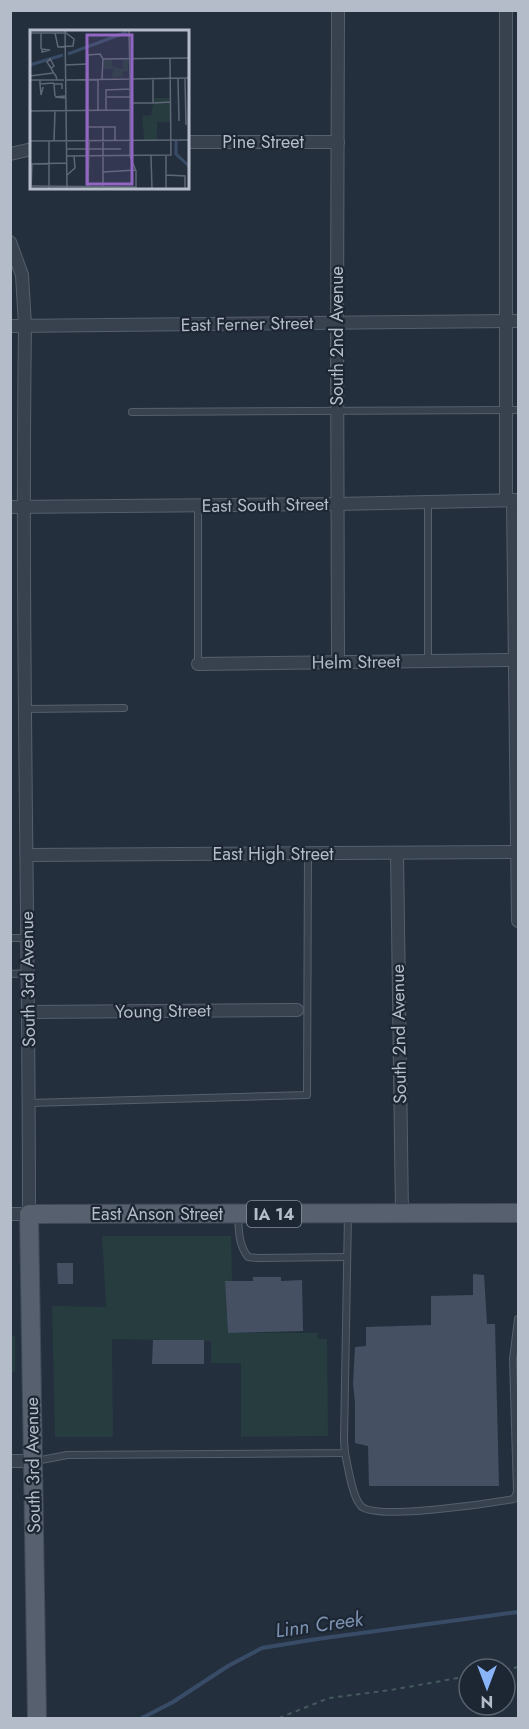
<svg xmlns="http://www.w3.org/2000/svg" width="529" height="1729" font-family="Jost,sans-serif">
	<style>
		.green { fill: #263c3f }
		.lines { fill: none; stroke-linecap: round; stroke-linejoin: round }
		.stream { stroke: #394c67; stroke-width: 4 }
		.building { fill: #455162 }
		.lane-casing { stroke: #565f6c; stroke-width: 8 }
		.street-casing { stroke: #565f6c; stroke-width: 14 }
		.primary-casing { stroke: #414a57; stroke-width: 20 }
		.path { stroke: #44595c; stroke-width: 2; stroke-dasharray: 4.5 4.5; stroke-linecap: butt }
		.lane { stroke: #38414e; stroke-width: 6 }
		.street { stroke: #38414e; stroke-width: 12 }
		.primary { stroke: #56606e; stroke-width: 18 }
		.labels { text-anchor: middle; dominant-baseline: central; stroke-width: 4.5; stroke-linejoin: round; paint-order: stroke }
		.shield { fill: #1d2633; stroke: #878f9c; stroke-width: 1.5 }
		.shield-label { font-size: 16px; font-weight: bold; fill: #b4bcc9 }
		.street-label { font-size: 18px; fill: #b4bcc9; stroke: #1d2633 }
		.water-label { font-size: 20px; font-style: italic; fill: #7c92b1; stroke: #1d2633 }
		.inset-river { fill: none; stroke: #394c67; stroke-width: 3 }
		.inset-road { fill: none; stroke: #5e6776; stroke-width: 1.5 }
		.view { fill: #9266c3; fill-opacity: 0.15; stroke: #9266c3; stroke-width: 3 }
		.inset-edge { fill: none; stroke: #b4bcc9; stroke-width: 3 }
	</style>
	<rect width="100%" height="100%" fill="#242f3e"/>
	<!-- green -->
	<g class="green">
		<path d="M102,1236H231L232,1281L225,1282L228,1333H318V1339H327L328,1436L241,1437V1363H211V1341L112,1339L113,1437H55L52,1306L106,1307Z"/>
		<path d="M10,1336H15V1372H11Z"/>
	</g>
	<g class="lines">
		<!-- stream -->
		<path class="stream" d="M142,1718L173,1702L228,1666L262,1648L317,1639L518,1612"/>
	</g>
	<!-- building -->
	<g class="building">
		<path d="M57,1263H73V1284H58Z"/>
		<path d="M473,1274L484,1275L487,1324H495L499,1486H369L368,1446L355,1443V1403L353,1384L355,1347L366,1346V1327L431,1325V1296L473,1295Z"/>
		<path d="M253,1277H281V1281L302,1280L303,1331L228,1333L225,1281H253Z"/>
		<path d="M153,1340H204V1364H152Z"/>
	</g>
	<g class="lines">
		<defs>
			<g id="lane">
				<path d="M132,412L518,410"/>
				<path d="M428,502V661"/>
				<path d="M198,506V664"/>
				<path d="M25,709L124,708"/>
				<path d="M10,938H28"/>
				<path d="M10,974L28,973"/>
				<path d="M29,1103L307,1095L308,854"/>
				<path d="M238,1215C239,1230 238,1244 248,1257L257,1258L347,1257"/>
				<path d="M345,1453C348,1466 352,1497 361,1506C375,1521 491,1503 514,1499L517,1492L513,1359L518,1319"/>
				<path d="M36,1461L67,1455L345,1453L344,1440L348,1214"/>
			</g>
			<g id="street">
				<path d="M338,10L337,323L338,662"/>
				<path d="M188,142H338"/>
				<path d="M10,154L32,149"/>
				<path d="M10,242L22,275L25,326C21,622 29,918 29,1214H10"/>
				<path d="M10,326L518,321"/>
				<path d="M506,500V10"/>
				<path d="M513,500L518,921"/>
				<path d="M10,507L337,504L518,500"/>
				<path d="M198,664L515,660"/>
				<path d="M397,853L402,1214"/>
				<path d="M27,855L518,852"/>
				<path d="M29,1012L297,1010"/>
				<path d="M10,1461H33"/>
			</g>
			<path id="primary" d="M37,1718L29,1214L518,1213"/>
		</defs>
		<!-- lane casing -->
		<use href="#lane" class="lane-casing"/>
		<!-- street casing -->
		<use href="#street" class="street-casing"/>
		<!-- primary casing -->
		<use href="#primary" class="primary-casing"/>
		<!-- path -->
		<g class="path">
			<path d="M505,1670L518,1667"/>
			<path d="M279,1718L329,1698L391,1690L469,1676"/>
		</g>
		<!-- lane -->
		<use href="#lane" class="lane"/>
		<!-- street -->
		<use href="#street" class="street"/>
		<!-- primary -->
		<use href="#primary" class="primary"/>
	</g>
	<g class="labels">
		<!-- shield labels -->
		<rect class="shield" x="247" y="1201" width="54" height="26" rx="4.5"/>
		<g class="shield-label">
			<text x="274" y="1214">IA 14</text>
		</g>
		<!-- street labels -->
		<g class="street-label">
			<text x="263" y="142">Pine Street</text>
			<text transform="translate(247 324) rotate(-1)">East Ferner Street</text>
			<text transform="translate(337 336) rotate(-90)">South 2nd Avenue</text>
			<text transform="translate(265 505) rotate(-1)">East South Street</text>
			<text transform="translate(356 662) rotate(-1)">Helm Street</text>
			<text x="273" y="854">East High Street</text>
			<text transform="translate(28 979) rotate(-91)">South 3rd Avenue</text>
			<text transform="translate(163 1011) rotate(-1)">Young Street</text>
			<text transform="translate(399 1034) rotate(-91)">South 2nd Avenue</text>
			<text x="157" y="1214">East Anson Street</text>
			<text transform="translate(33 1465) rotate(-91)">South 3rd Avenue</text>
		</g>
		<!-- water labels -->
		<g class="water-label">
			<text transform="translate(319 1625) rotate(-8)">Linn Creek</text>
		</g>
	</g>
	<!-- overview -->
	<g transform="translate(30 30)">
		<rect width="159" height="159" fill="#242f3e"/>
		<path d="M74,30H82V36L92,39L93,30H98V41L93,42V47H82L83,39H74ZM124,68H141V92H127V110H114L112,86L121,85Z" fill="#263c3f"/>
		<path class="inset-river" d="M38,24L97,2M0,35L33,25M146,111V124L159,136"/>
		<path class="inset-road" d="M35,0L37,159M0,3H36L44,9L43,16L28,17L25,3M11,19L20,20L12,22V20L11,18V3M35,35L57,34M21,38L24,36L20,29L17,32L21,38L23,42L26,46L27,50M0,46L23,43M68,49V80M72,49L73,29L159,28M148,49L149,91M155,49L156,95M0,50H34M10,50V54L24,53M35,50L100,49L99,0M10,54L11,65L13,57M25,66L24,54H32V59M35,66L25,67L36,68M77,67H100M100,73H123V49M123,73L141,72M76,80V60L100,59M0,81L100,80M58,97H85V110M73,97V157M0,111L159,110M19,111V159M24,111L25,81M58,111V25L70,24L73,29M36,119H91M37,126L141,125L140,28M121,126L122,159M0,134L37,133M73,142L106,140M37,145L45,138L44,126M136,145L155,146V159M0,156L106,157M58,157L59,111M1,159L2,134M106,159V141L100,126V49L159,48M136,159V126"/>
		<path class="view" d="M57,5H102V154H57Z"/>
		<rect width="159" height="159" class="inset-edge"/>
	</g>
	<!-- border -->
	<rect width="529" height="1729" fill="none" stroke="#b4bcc9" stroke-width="24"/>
	<!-- north arrow -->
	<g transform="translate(487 1687) rotate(180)"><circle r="28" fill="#1d2633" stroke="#59626f" stroke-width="1.5"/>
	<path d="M0-4.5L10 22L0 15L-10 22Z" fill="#8ab4f8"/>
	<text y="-9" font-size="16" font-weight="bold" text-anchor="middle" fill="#b4bcc9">N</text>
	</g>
</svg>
